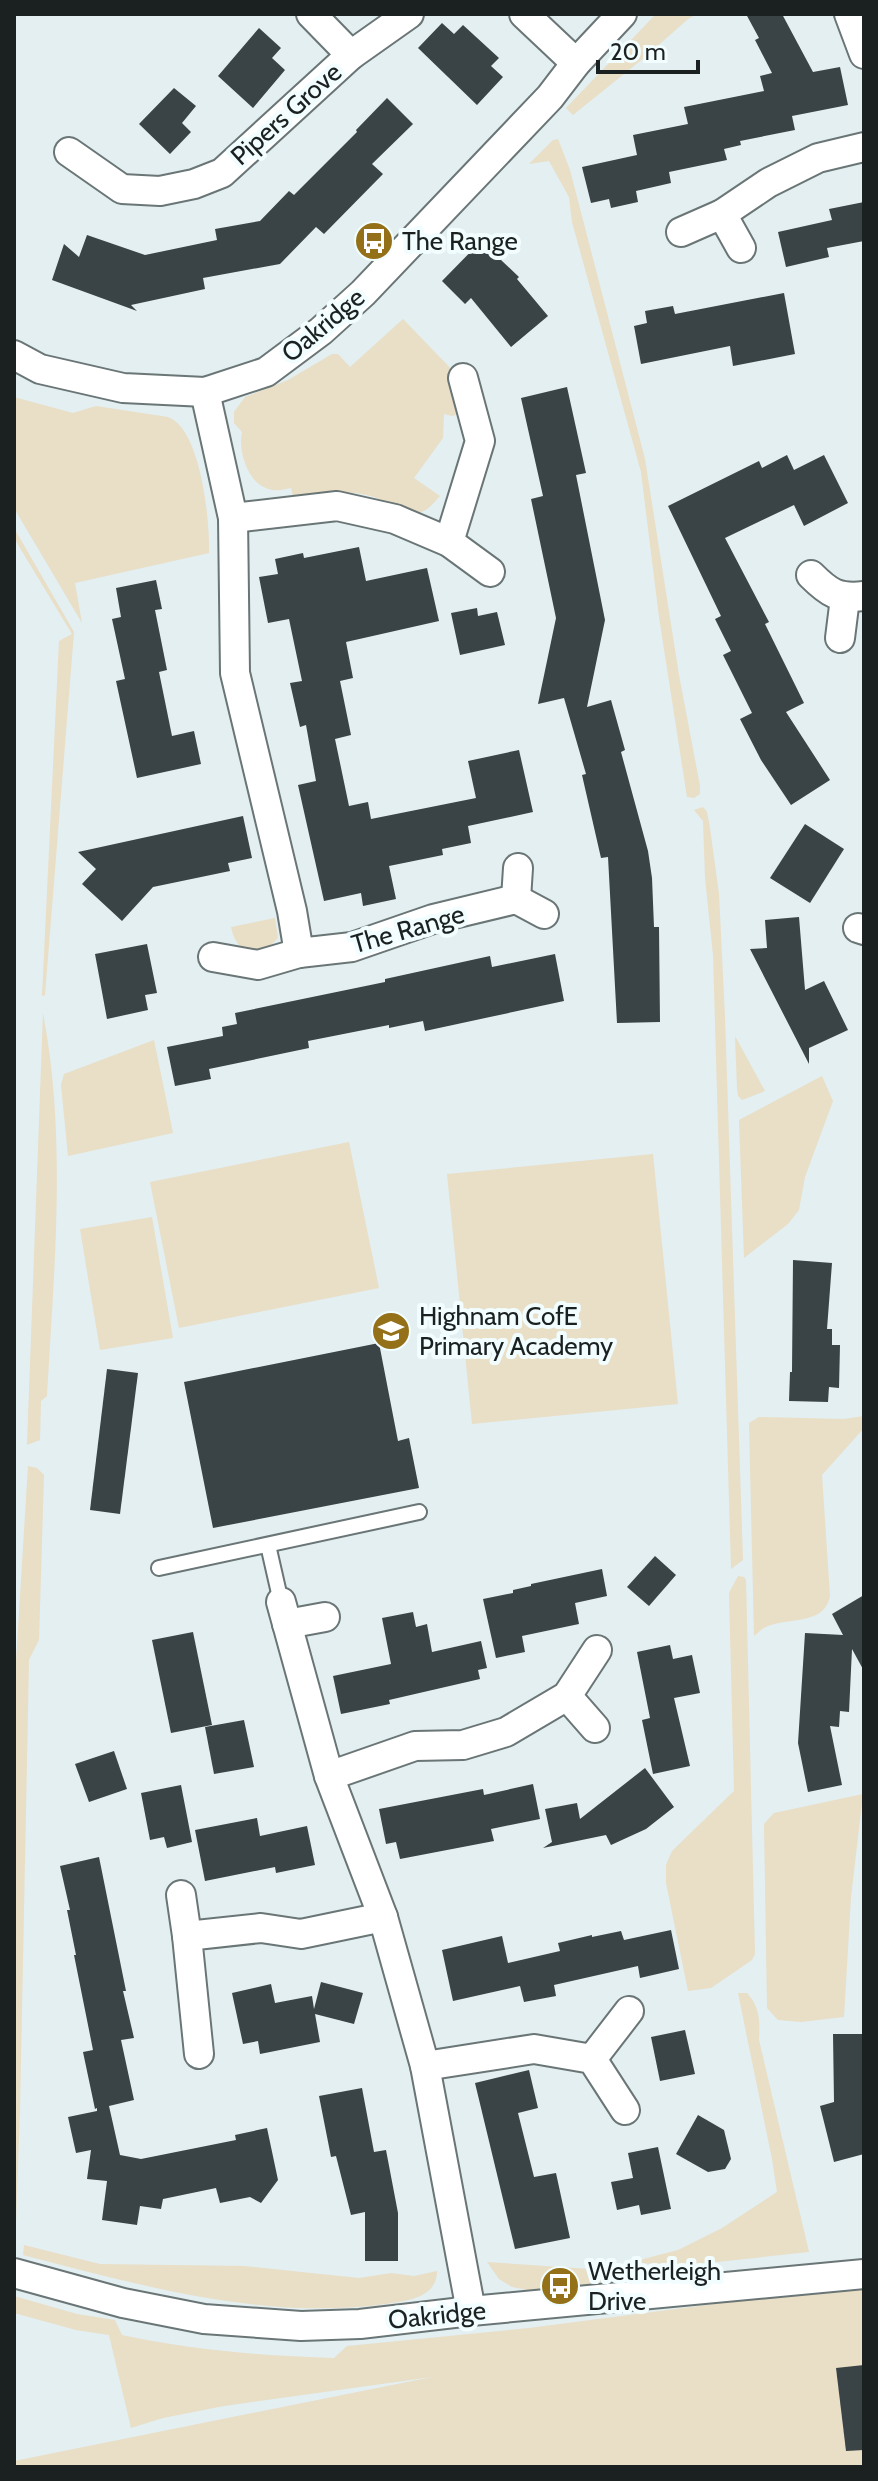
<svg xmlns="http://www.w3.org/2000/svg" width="878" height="2481" font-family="Cabin,sans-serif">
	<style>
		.green { fill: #e9dec6 }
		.building { fill: #3a4345 }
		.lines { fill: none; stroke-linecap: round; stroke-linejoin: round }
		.service-casing { stroke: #6a7576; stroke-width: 18 }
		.minor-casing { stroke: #6a7576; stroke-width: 32 }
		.service { stroke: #fff; stroke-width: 14 }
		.minor { stroke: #fff; stroke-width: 28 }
		.labels { text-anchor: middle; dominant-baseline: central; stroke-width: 8; stroke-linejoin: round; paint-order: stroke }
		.street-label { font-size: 26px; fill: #1b2020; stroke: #f1fdfe }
		.poi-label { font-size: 26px; fill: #1b2020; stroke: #f1fdfe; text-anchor: start }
	</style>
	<rect width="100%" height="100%" fill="#e3eff1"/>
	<!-- green -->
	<g class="green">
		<path d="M656,14H697L688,19L645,57L573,115L566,108Z"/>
		<path d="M558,139L570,170L645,459L679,675L700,786V794L694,798L687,797L659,617L641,472L572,222L569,197L549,161L529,164L553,140Z"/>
		<path d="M403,319L459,377L460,414L452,416L444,414L443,438L414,478L440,496C432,504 427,513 415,513C400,513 388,501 374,497C348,489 320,493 293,496L291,488C283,490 274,492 266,488C247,481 238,450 242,432L234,423V412L245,397L288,380L332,354H338L350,367Z"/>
		<path d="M14,397L73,413L96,406L168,417C201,429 210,521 209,553L75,583L82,623L14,508Z"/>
		<path d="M14,528L74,632L45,995L42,996L59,641L72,634L14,538Z"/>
		<path d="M703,807L707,812L710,828L719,894L725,1017L743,1560L731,1569L713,955L705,878L703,821L694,810Z"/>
		<path d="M275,918L278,938C259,960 237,956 231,927Z"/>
		<path d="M43,1013C67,1139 54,1269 47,1396L41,1401L40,1440L27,1445Z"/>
		<path d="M735,1036L765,1091L742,1100L738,1096L737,1088Z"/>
		<path d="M154,1040L173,1133L68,1156L61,1085L64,1074Z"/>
		<path d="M822,1076L833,1101L805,1177L799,1210L788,1224L744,1258L739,1120Z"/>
		<path d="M349,1142L379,1288L179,1328L150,1182Z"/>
		<path d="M653,1154L678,1404L472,1424L447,1174Z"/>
		<path d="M152,1217L173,1338L100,1350L80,1229Z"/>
		<path d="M864,1416V1428L822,1475L830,1596C824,1627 786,1616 764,1628C760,1630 758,1633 754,1636L749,1423L759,1417L844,1419Z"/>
		<path d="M28,1466L37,1468L44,1475L39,1640L29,1660L20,2110L15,2251L14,1694Z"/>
		<path d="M738,1576L744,1577L746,1580L755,1954L752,1960L711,1988L688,1991L666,1883V1865L672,1851L734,1791L729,1593Z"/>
		<path d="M863,1794L851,1897L844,2017L801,2022L778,2020L767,2008L764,1824L774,1813Z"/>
		<path d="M738,1993H747C760,2007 760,2022 759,2040L809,2252L689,2265L628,2263L678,2250L722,2228L777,2192L772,2159Z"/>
		<path d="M24,2245L100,2264L244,2266L359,2278L391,2273L414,2276L437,2271C437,2298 406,2301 386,2304C266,2321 138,2285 23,2255Z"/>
		<path d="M487,2262L679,2275L612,2284L533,2291L512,2287L499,2279Z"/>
		<path d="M864,2289V2467H14V2461L432,2377L224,2406L163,2418L131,2428L109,2335L76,2330L14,2313V2296L77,2314L115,2320L122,2335C192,2350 262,2356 334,2358L347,2346L529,2328L768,2297Z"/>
	</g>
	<!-- building -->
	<g class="building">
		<path d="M746,14H782L813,72L840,67L848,105L792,116L795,130L740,141L741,145L724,149L727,160L669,172L671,183L636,191L638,202L611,208L609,199L591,203L582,167L637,155L633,135L688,124L684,107L764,91L760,76L772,73L755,40L759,38Z"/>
		<path d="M442,23L454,34L463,25L499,58L491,66L503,77L477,105L418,48Z"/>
		<path d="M259,28L281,48L272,58L285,70L253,108L218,76Z"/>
		<path d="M174,88L196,106L182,123L191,132L170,154L139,124Z"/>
		<path d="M387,98L413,124L372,164L383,174L324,234L316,227L280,264L203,278L205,289L131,305L137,311L52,280L64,244L79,257L87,235L145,255L217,240L215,229L260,221L289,191L294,195L357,132L356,130Z"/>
		<path d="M864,202V241L827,248L829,257L786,267L778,232L832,220L829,209Z"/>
		<path d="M488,234L508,254L501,260L519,277L517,279L548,316L511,347L471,298L465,304L442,281Z"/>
		<path d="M784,293L795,354L733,366L730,346L641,364L634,326L647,323L645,311L673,306L675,314Z"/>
		<path d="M567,387L586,473L576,475L605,620L587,707L611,700L625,750L621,752L648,851L652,878L654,927H659L660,1022L617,1023L608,857L601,858L582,775L586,774L564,698L538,704L556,618L531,499L543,496L521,398Z"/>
		<path d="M787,455L794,470L824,455L848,503L804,526L794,505L725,538L769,622L765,624L804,703L786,712L830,780L791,805L761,760L740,719L752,713L723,655L731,651L715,619L721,616L668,506L759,461L762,468Z"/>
		<path d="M359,547L366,581L427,568L439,621L346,642L353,678L340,681L351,735L335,739L349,806L368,802L371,819L476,798L468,761L519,750L533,812L468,826L471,843L442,849L443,855L389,866L396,899L363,906L361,893L324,901L298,785L316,781L306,725L300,727L290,683L302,681L289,619L268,623L259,577L278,574L275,559L303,553L304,558Z"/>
		<path d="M156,580L162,609L155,610L167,670L159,672L172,736L194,731L201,764L137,778L116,681L125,679L112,619L121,617L116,588Z"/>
		<path d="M477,608L478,616L497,612L505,645L460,655L451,613Z"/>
		<path d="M243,816L252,858L228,863L230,871L153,887L122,921L82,884L96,869L78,852Z"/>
		<path d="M805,824L844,849L810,903L770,878Z"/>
		<path d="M799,917L805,990L824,981L848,1030L809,1048V1064L750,949L767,948L765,920Z"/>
		<path d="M147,944L157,993L145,995L148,1010L107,1019L95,954Z"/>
		<path d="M555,954L564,1001L425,1031L423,1021L389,1028V1025L308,1041L309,1048L209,1069L211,1079L175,1086L167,1047L223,1036L222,1027L237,1024L235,1013L385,982V979L490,956L492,967Z"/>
		<path d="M793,1260L832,1263L827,1329H832V1345H840L839,1388L829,1387L828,1402L789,1401L790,1372H792Z"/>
		<path d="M379,1343L398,1441L409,1438L419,1488L213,1528L184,1382Z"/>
		<path d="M107,1369L138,1373L120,1514L90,1510Z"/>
		<path d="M655,1556L676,1575L649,1606L627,1587Z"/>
		<path d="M602,1569L607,1596L575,1603L579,1624L522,1636L525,1652L496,1658L483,1599L513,1593V1590L531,1586V1584Z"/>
		<path d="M864,1595V1671L852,1649L849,1712L840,1711L839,1727L830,1726L842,1785L808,1792L798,1743L805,1633L843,1635L832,1614Z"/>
		<path d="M413,1612L416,1627L427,1624L432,1652L481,1641L487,1668L478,1670L480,1679L389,1700L390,1704L341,1714L333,1676L391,1664L382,1618Z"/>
		<path d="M193,1632L212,1725L171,1733L152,1640Z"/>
		<path d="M670,1645L673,1659L692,1655L700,1693L674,1698L690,1766L653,1774L642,1720L650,1718L637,1652Z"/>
		<path d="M244,1720L254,1767L214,1774L205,1727Z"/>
		<path d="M114,1751L127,1789L89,1802L75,1764Z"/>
		<path d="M645,1768L674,1807L646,1829L611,1845L606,1835L543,1848L552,1842L545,1809L577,1803L580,1819Z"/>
		<path d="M533,1784L540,1819L491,1829L494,1841L400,1859L396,1842L386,1844L379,1809L483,1789L484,1795Z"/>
		<path d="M181,1785L192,1842L167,1848L164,1837L150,1840L141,1793Z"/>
		<path d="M257,1818L260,1836L307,1826L315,1865L276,1873L275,1867L205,1881L195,1830Z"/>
		<path d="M99,1857L126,1991H123L134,2038L121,2040L134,2100L109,2106L120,2155L141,2159L236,2140L235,2135L267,2128L278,2180L261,2203L250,2197L220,2203L216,2188L163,2199L161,2209L140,2206L137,2225L102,2220L107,2181L87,2179L91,2150L76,2153L68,2117L97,2111V2108L95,2109L83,2052L93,2050L74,1955H76L67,1910H70L60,1866Z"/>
		<path d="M671,1930L679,1969L640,1978L638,1966L554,1985L556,1996L524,2002L520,1986L453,2001L442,1950L502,1936L508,1963L560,1951L558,1943L592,1935V1937L621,1931L624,1940Z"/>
		<path d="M321,1982L363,1993L354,2024L315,2014L320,2042L260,2054L258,2041L243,2044L232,1993L271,1984L275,2003L312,1996L314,2009Z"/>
		<path d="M685,2030L695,2074L660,2081L651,2037Z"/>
		<path d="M833,2034H864V2154L834,2162L820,2106L834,2102Z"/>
		<path d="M529,2070L538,2108L518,2113L534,2177L556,2173L570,2238L515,2249L475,2083Z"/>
		<path d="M362,2088L374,2152L386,2150L398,2213V2261H365V2212L351,2215L336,2156L331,2157L319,2096Z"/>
		<path d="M698,2115L724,2130L731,2159L725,2169L708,2172L676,2154Z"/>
		<path d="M658,2147L671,2209L641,2215L639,2205L617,2210L611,2182L633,2178L628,2153Z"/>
		<path d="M864,2365V2450L846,2451L836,2368Z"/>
	</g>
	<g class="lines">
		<defs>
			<g id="service">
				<path d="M268,1545L281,1602"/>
				<path d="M159,1568L419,1512"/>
			</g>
			<g id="minor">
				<path d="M311,14L351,55"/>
				<path d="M524,14L576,63"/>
				<path d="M849,14L864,54"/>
				<path d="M69,152L122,189L160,191L194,184L222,173L351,55L409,14"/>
				<path d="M722,214L741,248"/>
				<path d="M681,232L722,214L768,183L818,158L864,147"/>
				<path d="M14,355L40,369L123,388L205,392L266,372L321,331L363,293L550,97L576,63L622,14"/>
				<path d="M205,392L233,518L235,673L292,911L299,953L352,947L433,919L516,899L544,914"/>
				<path d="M233,518L337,506L395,519L449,542L490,572"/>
				<path d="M449,542L480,441L463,378"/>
				<path d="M811,575C829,593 838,599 864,596"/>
				<path d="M840,638L845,598"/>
				<path d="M516,899L518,868"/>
				<path d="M858,928L864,930"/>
				<path d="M213,957L258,965L299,953"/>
				<path d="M281,1602L329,1776L383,1917L425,2066L471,2311"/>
				<path d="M287,1624L325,1617"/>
				<path d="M567,1696L595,1728"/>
				<path d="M329,1776L415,1746L463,1745L506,1732L567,1696L597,1650"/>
				<path d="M181,1895L187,1936"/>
				<path d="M199,2054L187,1936L261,1928L301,1934L383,1917"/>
				<path d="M592,2059L629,2011"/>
				<path d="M425,2066L534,2049L592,2059L625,2110"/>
				<path d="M14,2273L123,2303L204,2319L301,2326L360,2324L471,2311L864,2274"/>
			</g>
		</defs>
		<!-- service casing -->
		<use href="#service" class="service-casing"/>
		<!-- minor casing -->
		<use href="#minor" class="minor-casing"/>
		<!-- service -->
		<use href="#service" class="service"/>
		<!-- minor -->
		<use href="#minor" class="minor"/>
	</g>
	<!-- icons -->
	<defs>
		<symbol id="bus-disc" viewBox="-11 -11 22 22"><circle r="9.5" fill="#947119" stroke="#f1fdfe"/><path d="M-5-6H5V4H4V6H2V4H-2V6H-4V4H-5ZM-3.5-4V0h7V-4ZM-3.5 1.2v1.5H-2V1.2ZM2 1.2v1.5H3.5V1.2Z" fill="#fff"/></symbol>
		<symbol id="school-disc" viewBox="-11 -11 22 22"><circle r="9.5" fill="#947119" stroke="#f1fdfe"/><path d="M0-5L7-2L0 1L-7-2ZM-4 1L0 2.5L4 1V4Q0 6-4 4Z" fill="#fff"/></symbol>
	</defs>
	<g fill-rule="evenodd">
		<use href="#bus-disc" x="352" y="219" width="44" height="44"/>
		<use href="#school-disc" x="369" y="1309" width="44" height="44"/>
		<use href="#bus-disc" x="538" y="2264" width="44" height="44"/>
	</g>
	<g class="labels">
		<!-- street labels -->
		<g class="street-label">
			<text transform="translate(286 114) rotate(-42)">Pipers Grove</text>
			<text transform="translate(323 325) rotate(-40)">Oakridge</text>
			<text transform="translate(408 929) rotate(-16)">The Range</text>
			<text transform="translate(437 2315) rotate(-6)">Oakridge</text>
		</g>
		<!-- poi labels -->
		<g class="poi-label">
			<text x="402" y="241">The Range</text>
			<text x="419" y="1316">Highnam CofE<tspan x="419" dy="30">Primary Academy</tspan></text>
			<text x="588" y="2271">Wetherleigh<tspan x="588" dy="30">Drive</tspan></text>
		</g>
	</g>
	<!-- border -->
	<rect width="878" height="2481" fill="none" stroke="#1b2020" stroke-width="32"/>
	<!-- scale -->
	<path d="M598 60v12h100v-12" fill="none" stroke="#1b2020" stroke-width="4"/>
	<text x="610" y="60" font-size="24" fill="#1b2020" stroke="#f1fdfe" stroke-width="6" paint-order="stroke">20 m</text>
</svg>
